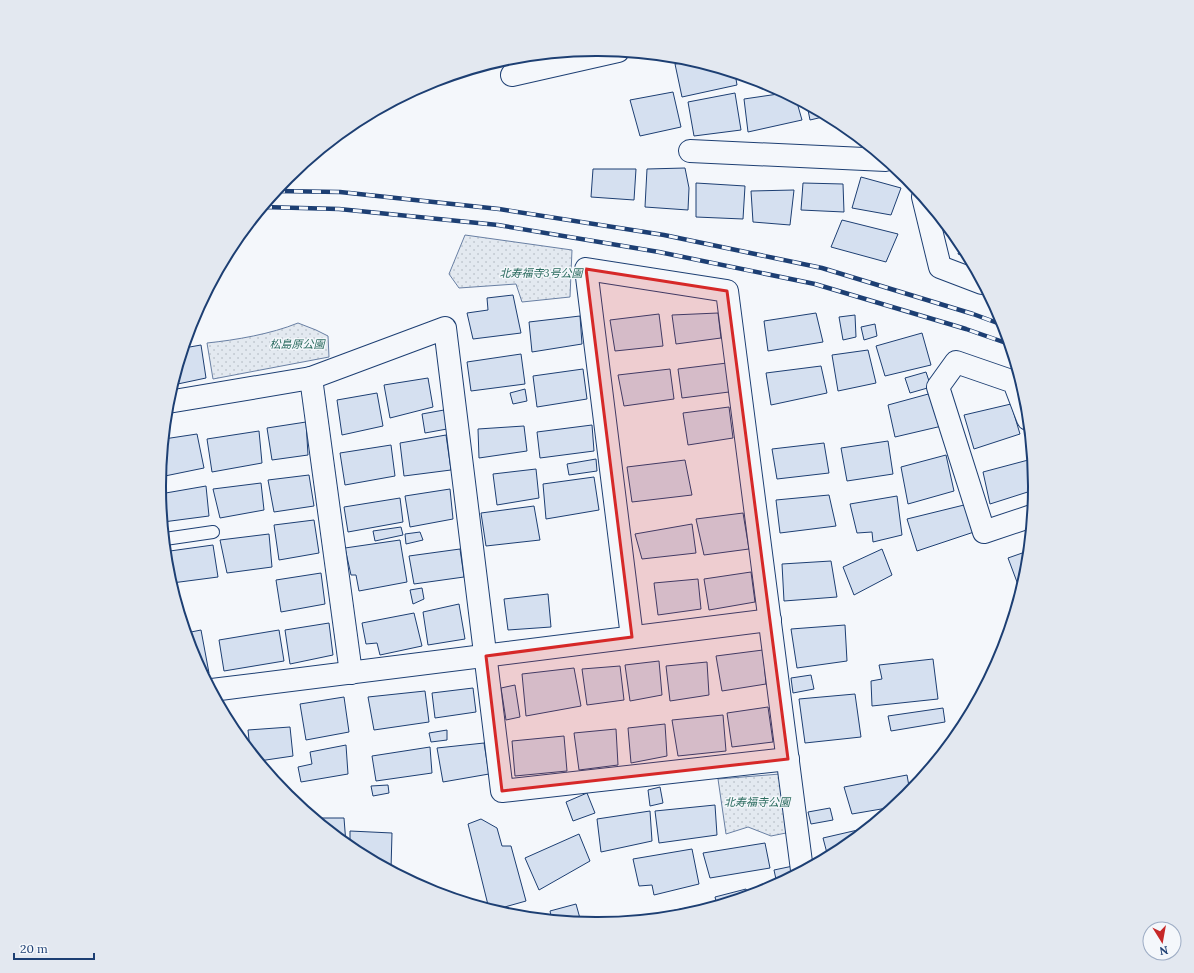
<svg xmlns="http://www.w3.org/2000/svg" width="1194" height="973" font-family="Lora,'Noto Sans JP',serif">
	<style>
		.green { fill: url(#green-dots); stroke: #687fa3 }
		.building { fill: #d5e0f0; stroke: #1d3f73 }
		.lines { fill: none; stroke-linecap: round; stroke-linejoin: round }
		.service-casing { stroke: #1d3f73; stroke-width: 14 }
		.minor-casing { stroke: #1d3f73; stroke-width: 24 }
		.service { stroke: #f4f7fb; stroke-width: 12 }
		.minor { stroke: #f4f7fb; stroke-width: 22 }
		.rail-casing { stroke: #1d3f73; stroke-width: 4.5 }
		.rail { stroke: #f4f7fb; stroke-width: 3; stroke-dasharray: 9; stroke-linecap: butt }
		.marked { fill: #d62828; fill-opacity: 0.2; stroke: #d62828; stroke-width: 3; stroke-linejoin: round }
		.labels { text-anchor: middle; dominant-baseline: central; stroke-width: 3; stroke-linejoin: round; paint-order: stroke }
		.park-label { font-size: 11px; font-style: italic; fill: #2c6c60; stroke: #f4f7fb }
		.rim { fill: none; stroke: #1d3f73; stroke-width: 2 }
	</style>
	<defs>
		<pattern id="green-dots" width="8" height="8" patternUnits="userSpaceOnUse"><rect width="8" height="8" fill="#e3e9f0"/><path d="M2 2h.1M6 6h.1" fill="none" stroke="#c2c9d1" stroke-width="1.8" stroke-linecap="round"/></pattern>
	</defs>
	<rect width="100%" height="100%" fill="#f4f7fb"/>
	<!-- green -->
	<g class="green">
		<path d="M465,235L572,250L570,297L522,302L516,284L459,288L449,274Z"/>
		<path d="M298,323L316,330L328,336L329,357L213,379L207,343C236,340 271,334 298,323Z"/>
		<path d="M780,774L786,833L771,836L748,827L726,834L718,779Z"/>
	</g>
	<!-- building -->
	<g class="building">
		<path d="M694,61L735,73L737,85L682,97L675,64Z"/>
		<path d="M673,92L681,127L640,136L630,100Z"/>
		<path d="M735,93L741,130L694,136L688,102Z"/>
		<path d="M785,93L796,99L802,120L748,132L744,99Z"/>
		<path d="M807,105L827,116L810,120Z"/>
		<path d="M685,168L689,188L688,210L645,207L647,169Z"/>
		<path d="M593,169H636L634,200L591,197Z"/>
		<path d="M861,177L901,188L891,215L852,208Z"/>
		<path d="M696,183L745,186L743,219L696,217Z"/>
		<path d="M803,183L843,184L844,212L801,210Z"/>
		<path d="M794,190L790,225L753,222L751,191Z"/>
		<path d="M842,220L898,234L886,262L831,247Z"/>
		<path d="M961,245L968,258L958,254Z"/>
		<path d="M513,295L521,333L473,339L467,313L488,310L487,298Z"/>
		<path d="M718,313L721,338L676,344L672,315Z"/>
		<path d="M816,313L823,342L768,351L764,321Z"/>
		<path d="M659,314L663,346L615,351L610,320Z"/>
		<path d="M855,315L856,337L843,340L839,317Z"/>
		<path d="M580,316L582,344L532,352L529,322Z"/>
		<path d="M875,324L877,336L864,340L861,327Z"/>
		<path d="M922,333L931,365L885,376L876,346Z"/>
		<path d="M201,345L206,378L173,385L184,348Z"/>
		<path d="M868,350L876,383L838,391L832,355Z"/>
		<path d="M521,354L525,384L471,391L467,362Z"/>
		<path d="M727,363L729,392L682,398L678,369Z"/>
		<path d="M821,366L827,393L771,405L766,373Z"/>
		<path d="M583,369L587,399L537,407L533,376Z"/>
		<path d="M670,369L674,399L624,406L618,375Z"/>
		<path d="M926,372L931,387L910,393L905,378Z"/>
		<path d="M428,378L433,407L390,418L384,385Z"/>
		<path d="M525,389L527,401L513,404L510,393Z"/>
		<path d="M377,393L383,426L342,435L337,400Z"/>
		<path d="M932,393L942,426L895,437L888,405Z"/>
		<path d="M1011,404L1020,434L974,449L964,415Z"/>
		<path d="M729,407L733,438L688,445L683,413Z"/>
		<path d="M444,410L447,429L425,433L422,414Z"/>
		<path d="M306,422L308,455L272,460L267,428Z"/>
		<path d="M592,425L594,451L540,458L537,432Z"/>
		<path d="M524,426L527,451L479,458L478,429Z"/>
		<path d="M259,431L262,463L212,472L207,439Z"/>
		<path d="M197,434L204,468L160,477L164,439Z"/>
		<path d="M446,435L451,470L404,476L400,443Z"/>
		<path d="M888,441L893,474L847,481L841,448Z"/>
		<path d="M824,443L829,473L777,479L772,449Z"/>
		<path d="M391,445L395,476L345,485L340,453Z"/>
		<path d="M946,455L954,491L908,504L901,467Z"/>
		<path d="M596,459L597,471L569,475L567,464Z"/>
		<path d="M1032,459L1034,490L990,504L983,472Z"/>
		<path d="M685,460L692,495L632,502L627,467Z"/>
		<path d="M536,469L539,498L497,505L493,474Z"/>
		<path d="M309,475L314,506L274,512L268,480Z"/>
		<path d="M594,477L599,510L546,519L543,484Z"/>
		<path d="M261,483L264,510L220,518L213,489Z"/>
		<path d="M206,486L209,516L163,522L160,494Z"/>
		<path d="M450,489L453,519L410,527L405,496Z"/>
		<path d="M829,495L836,526L780,533L776,500Z"/>
		<path d="M897,496L902,535L873,542L872,532L857,533L850,504Z"/>
		<path d="M400,498L403,522L348,532L344,507Z"/>
		<path d="M964,505L974,532L917,551L907,519Z"/>
		<path d="M534,506L540,540L486,546L481,513Z"/>
		<path d="M743,513L749,549L704,555L696,519Z"/>
		<path d="M314,520L319,553L279,560L274,525Z"/>
		<path d="M692,524L696,553L642,559L635,534Z"/>
		<path d="M401,527L403,535L375,541L373,531Z"/>
		<path d="M420,532L423,540L406,544L405,534Z"/>
		<path d="M269,534L272,567L227,573L220,540Z"/>
		<path d="M400,540L407,582L359,591L356,575H351L345,548Z"/>
		<path d="M213,545L218,577L172,583L170,551Z"/>
		<path d="M460,549L464,577L414,584L409,556Z"/>
		<path d="M882,549L892,575L854,595L843,567Z"/>
		<path d="M1028,551L1026,572L1020,590L1008,558Z"/>
		<path d="M831,561L837,597L784,601L782,564Z"/>
		<path d="M751,572L755,602L709,610L704,579Z"/>
		<path d="M321,573L325,604L281,612L276,580Z"/>
		<path d="M698,579L701,609L658,615L654,583Z"/>
		<path d="M422,588L424,599L413,604L410,590Z"/>
		<path d="M548,594L551,627L508,630L504,599Z"/>
		<path d="M459,604L465,639L428,645L423,612Z"/>
		<path d="M414,613L422,646L380,655L377,643L366,644L362,623Z"/>
		<path d="M329,623L333,655L290,664L285,630Z"/>
		<path d="M845,625L847,661L797,668L791,629Z"/>
		<path d="M201,630L209,673L204,675L193,654L186,633Z"/>
		<path d="M279,630L284,661L224,671L219,640Z"/>
		<path d="M763,650L766,684L722,691L716,656Z"/>
		<path d="M933,659L938,699L872,706L871,681L882,679L879,665Z"/>
		<path d="M659,661L662,695L630,701L625,665Z"/>
		<path d="M707,662L709,695L670,701L666,666Z"/>
		<path d="M620,666L624,700L587,705L582,669Z"/>
		<path d="M574,668L581,706L526,716L522,674Z"/>
		<path d="M811,675L814,689L793,693L791,678Z"/>
		<path d="M515,685L520,717L506,720L501,688Z"/>
		<path d="M473,688L476,712L435,718L432,693Z"/>
		<path d="M425,691L429,722L374,730L368,697Z"/>
		<path d="M855,694L861,737L805,743L799,699Z"/>
		<path d="M344,697L349,732L306,740L300,704Z"/>
		<path d="M768,707L773,742L732,747L727,713Z"/>
		<path d="M943,708L945,722L891,731L888,716Z"/>
		<path d="M723,715L726,751L678,756L672,720Z"/>
		<path d="M665,724L667,756L631,763L628,728Z"/>
		<path d="M290,727L293,756L259,761L250,750L248,730Z"/>
		<path d="M240,729L242,740L234,730Z"/>
		<path d="M616,729L618,765L579,770L574,733Z"/>
		<path d="M447,730V740L431,742L429,733Z"/>
		<path d="M564,736L567,771L515,776L512,741Z"/>
		<path d="M484,743L489,774L443,782L437,748Z"/>
		<path d="M346,745L348,774L301,782L298,767L312,764L310,752Z"/>
		<path d="M430,747L432,773L376,781L372,756Z"/>
		<path d="M907,775L910,792L893,807L852,814L844,787Z"/>
		<path d="M388,785L389,793L373,796L371,786Z"/>
		<path d="M660,787L663,803L650,806L648,790Z"/>
		<path d="M587,793L595,813L573,821L566,802Z"/>
		<path d="M715,805L717,835L659,843L655,811Z"/>
		<path d="M830,808L833,820L811,824L808,812Z"/>
		<path d="M650,811L652,841L601,852L597,819Z"/>
		<path d="M315,818H344L346,844Z"/>
		<path d="M481,819L497,828L502,846H511L526,901L494,910L489,909L468,824Z"/>
		<path d="M862,829V832L840,850L828,857L823,838Z"/>
		<path d="M350,831L392,833L391,869H388L350,847Z"/>
		<path d="M579,834L590,861L539,890L525,858Z"/>
		<path d="M765,843L770,868L710,878L703,853Z"/>
		<path d="M692,849L699,884L654,895L652,885L639,886L633,859Z"/>
		<path d="M793,866L794,875L777,884L774,870Z"/>
		<path d="M746,889L749,895L717,905L715,897Z"/>
		<path d="M576,904L581,922L552,920L550,911Z"/>
		<path d="M706,904L707,908L682,916L652,919L651,915Z"/>
		<path d="M529,912L530,917L511,915Z"/>
	</g>
	<g class="lines">
		<defs>
			<path id="service" d="M165,539L213,532"/>
			<g id="minor">
				<path d="M512,75L618,51"/>
				<path d="M690,151L886,160"/>
				<path d="M923,197L940,267L982,283"/>
				<path d="M311,378L351,673"/>
				<path d="M168,402L311,378L445,328L502,791L788,759"/>
				<path d="M1028,419L1014,382L956,362L938,387L984,532L1032,516"/>
				<path d="M632,637L586,269L727,291L802,870"/>
				<path d="M212,690L770,620"/>
			</g>
		</defs>
		<!-- service casing -->
		<use href="#service" class="service-casing"/>
		<!-- minor casing -->
		<use href="#minor" class="minor-casing"/>
		<!-- service -->
		<use href="#service" class="service"/>
		<!-- minor -->
		<use href="#minor" class="minor"/>
		<defs>
			<g id="rail">
				<path d="M276,191L340,192L499,209L664,235L822,268L973,314L1003,325"/>
				<path d="M263,207L339,209L498,225L659,252L815,284L966,329L1009,344"/>
			</g>
		</defs>
		<!-- rail casing -->
		<use href="#rail" class="rail-casing"/>
		<!-- rail -->
		<use href="#rail" class="rail"/>
	</g>
	<!-- marked area -->
	<path class="marked" d="M586,269L727,291L788,759L502,791L486,656L632,637Z"/>
	<g class="labels">
		<!-- park labels -->
		<g class="park-label">
			<text x="541" y="273">北寿福寺3号公園</text>
			<text x="297" y="344">松島原公園</text>
			<text x="757" y="802">北寿福寺公園</text>
		</g>
	</g>
	<!-- crop -->
	<path d="M0 0H1194V973H0ZM596 56H598A430 430 0 0 1 1028 486V487A430 430 0 0 1 598 917H596A430 430 0 0 1 166 487V486A430 430 0 0 1 596 56Z" fill="#e3e8f0" fill-rule="evenodd"/>
	<path class="rim" d="M596 56H598A430 430 0 0 1 1028 486V487A430 430 0 0 1 598 917H596A430 430 0 0 1 166 487V486A430 430 0 0 1 596 56Z"/>
	<!-- north arrow -->
	<g transform="translate(1162 941) rotate(169)"><circle r="19" fill="#f4f7fb" stroke="#9eadc5"/>
	<path d="M0-3L7 15L0 10L-7 15Z" fill="#c62828"/>
	<text y="-6" font-size="11" font-weight="bold" text-anchor="middle" fill="#1d3f73">N</text>
	</g>
	<!-- scale -->
	<path d="M14 953v6h80v-6" fill="none" stroke="#1d3f73" stroke-width="2"/>
	<text x="20" y="953" font-size="12" fill="#1d3f73" stroke="#f4f7fb" stroke-width="3" paint-order="stroke">20 m</text>
</svg>
